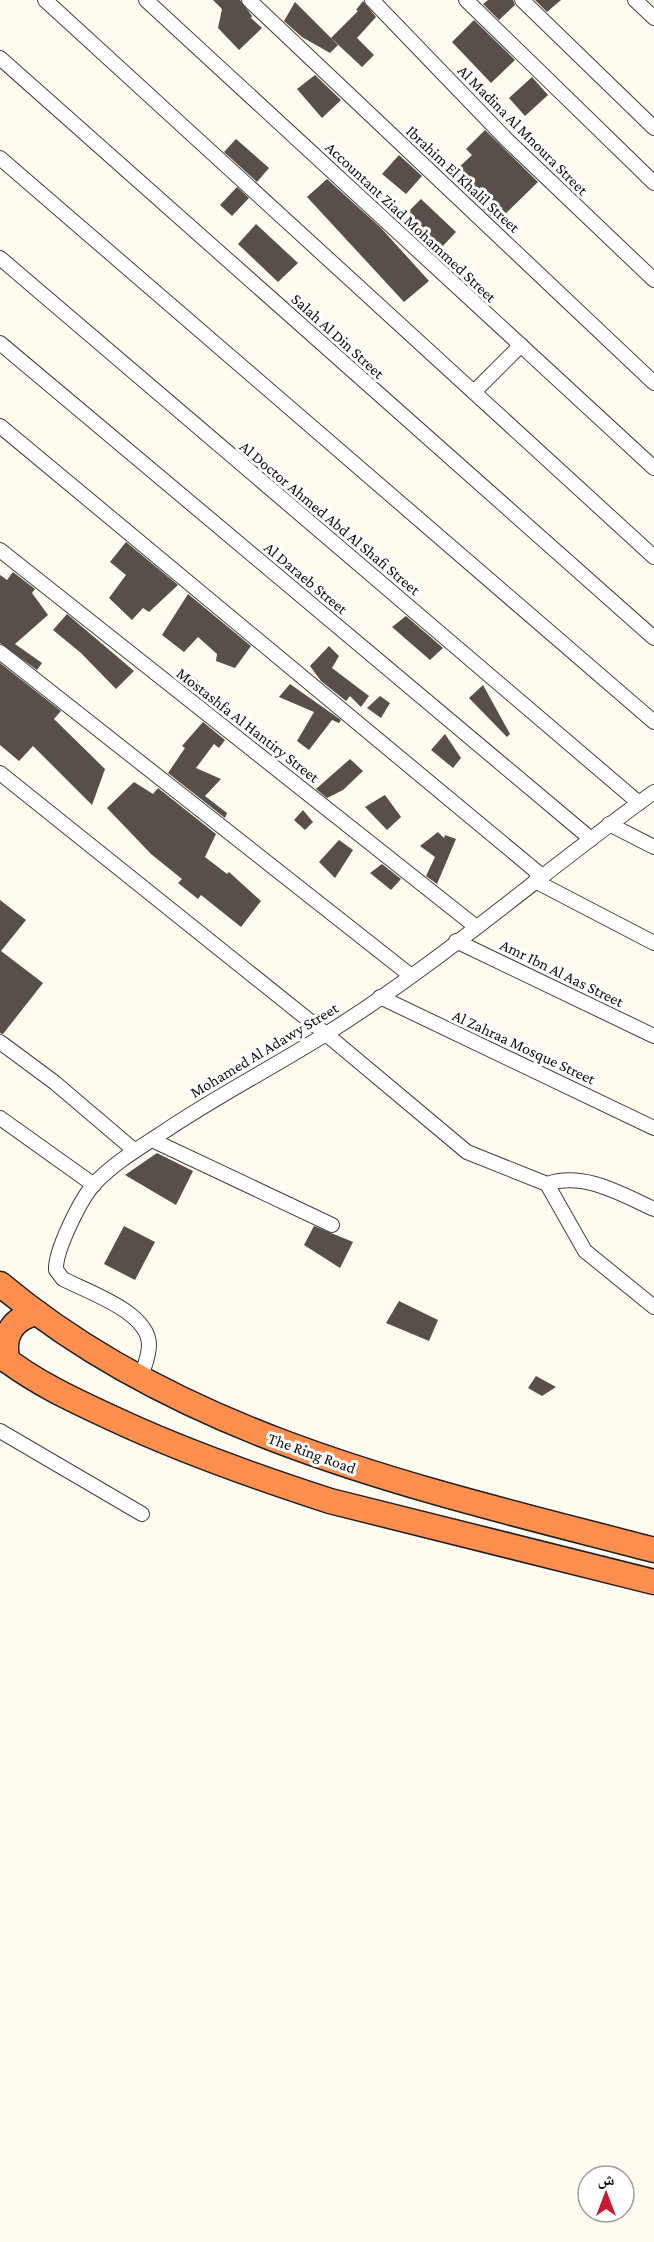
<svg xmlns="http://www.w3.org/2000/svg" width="654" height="2242" font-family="'Crimson Pro','Noto Naskh Arabic',serif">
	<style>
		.building { fill: #584e4a }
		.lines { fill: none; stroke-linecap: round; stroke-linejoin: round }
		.street-casing { stroke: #424242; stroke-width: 16 }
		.highway-casing { stroke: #202020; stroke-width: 27 }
		.street { stroke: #fff; stroke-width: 14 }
		.highway { stroke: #ff8f4e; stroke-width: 24 }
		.labels { text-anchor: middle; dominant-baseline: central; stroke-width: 6; stroke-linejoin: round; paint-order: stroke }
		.street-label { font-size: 16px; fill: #0f0f0f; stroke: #fff }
	</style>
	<rect width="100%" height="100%" fill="#fffbf0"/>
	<!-- building -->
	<g class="building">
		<path d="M213,0H240L252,16L251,18L262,28L239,50L218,28L222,9Z"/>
		<path d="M488,0H513L515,5L499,20L483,4Z"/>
		<path d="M535,0H561L547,12Z"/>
		<path d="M363,1L376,17L357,38L374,55L362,67L331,38L358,11L356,10Z"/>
		<path d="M295,2L338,45L330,53L302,37L284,21Z"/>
		<path d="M474,20L515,60L491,83L452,42Z"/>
		<path d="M315,75L341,100L322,118L297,89Z"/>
		<path d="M532,77L548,95L525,116L509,98Z"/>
		<path d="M485,130L538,182L497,222L472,199L474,196L453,173L472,155L466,149Z"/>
		<path d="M236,139L269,168L257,182L224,152Z"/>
		<path d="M399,155L422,176L406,194L382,174Z"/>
		<path d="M327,179L381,228L429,281L404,302L307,197Z"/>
		<path d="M237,187L249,198L232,216L220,205Z"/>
		<path d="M421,199L456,232L440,249L405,215Z"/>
		<path d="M256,224L298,263L278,282L238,244Z"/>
		<path d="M126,542L178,585L149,612L143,608L132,620L109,598L126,575L110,562Z"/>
		<path d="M13,572L35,589L32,593L48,615L15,644L42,663L37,670L0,643V575L7,580Z"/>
		<path d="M188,594L251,646L235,668L216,661L217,654L198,637L184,652L162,635Z"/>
		<path d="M67,614L134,671L116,689L81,653L53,630Z"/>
		<path d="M406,616L443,648L430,660L392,627Z"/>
		<path d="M329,646L339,656L332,668L369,696L361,707L350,696L346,701L321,681L310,666Z"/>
		<path d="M0,663L61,711L54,719L105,769L92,805L33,746L19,761L0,745Z"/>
		<path d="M189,673L211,692L204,700L182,682Z"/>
		<path d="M290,684L341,720L339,723L332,720L309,750L297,741L314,712L279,697Z"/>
		<path d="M483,685L510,734L507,737L469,698Z"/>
		<path d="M380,696L390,703L381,718L367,708Z"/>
		<path d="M203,722L225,740L219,748L214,744L196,768L221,779L205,796L227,813L225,818L168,773L185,748L182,746Z"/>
		<path d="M445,734L461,758L453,768L431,750Z"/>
		<path d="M350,759L363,771L343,790L327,798L316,789Z"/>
		<path d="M134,782L153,794L158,788L216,834L205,857L227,874L229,872L261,901L241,927L201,895L198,899L178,883L182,879L151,854L107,808Z"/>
		<path d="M385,795L401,817L387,830L365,807Z"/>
		<path d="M303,810L313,822L305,830L294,820Z"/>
		<path d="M438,832L444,838L445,835L456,839L437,884L426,876L435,857L420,846Z"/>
		<path d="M339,840L353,850L335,878L319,862Z"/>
		<path d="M382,864L401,879L391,890L370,873Z"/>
		<path d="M0,900L26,920L1,951L43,983L3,1034L0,1033Z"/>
		<path d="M157,1153L193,1171L176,1205L125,1175Z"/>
		<path d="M124,1226L155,1242L135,1280L104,1264Z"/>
		<path d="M314,1226L353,1242L340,1268L304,1245Z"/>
		<path d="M399,1301L438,1320L429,1341L386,1323Z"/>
		<path d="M536,1376L556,1387L542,1396L528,1388Z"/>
	</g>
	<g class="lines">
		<defs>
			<g id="street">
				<path d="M45,0L654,557"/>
				<path d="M146,0L654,468"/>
				<path d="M249,0L654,383"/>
				<path d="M372,0L505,138L654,280"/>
				<path d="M466,0L654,183"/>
				<path d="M522,0L654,128"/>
				<path d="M635,0L654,18"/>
				<path d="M0,58L654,638"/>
				<path d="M0,158L654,722"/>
				<path d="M0,258L639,803"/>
				<path d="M0,343L591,839"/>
				<path d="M474,392L521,345"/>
				<path d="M0,426L542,876"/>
				<path d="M0,550L475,926"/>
				<path d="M0,652L410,975"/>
				<path d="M0,773L326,1034L467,1152L547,1184L585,1251L654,1307"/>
				<path d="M609,824L654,847"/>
				<path d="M535,881L654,943"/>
				<path d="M456,941L654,1036"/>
				<path d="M380,997L654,1128"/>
				<path d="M0,1042L54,1082L134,1150"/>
				<path d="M0,1118L94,1185"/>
				<path d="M152,1140L332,1225"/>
				<path d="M547,1184C583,1171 621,1194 654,1209"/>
				<path d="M141,1377C144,1367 149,1356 149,1345C149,1312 88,1292 63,1279L56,1270C55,1250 81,1199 94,1184C113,1164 136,1150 159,1135C213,1098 270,1069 326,1034C441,962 544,871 654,792"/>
				<path d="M0,1431L142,1514"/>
			</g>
			<g id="highway">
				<path d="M0,1284C185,1439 426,1490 654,1550"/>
				<path d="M0,1355C34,1382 73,1400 112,1418C182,1451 256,1477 330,1501L654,1582"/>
				<path d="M8,1361C1,1337 12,1318 37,1313"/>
			</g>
		</defs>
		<!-- street casing -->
		<use href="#street" class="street-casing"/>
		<!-- highway casing -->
		<use href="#highway" class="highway-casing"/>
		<!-- street -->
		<use href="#street" class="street"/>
		<!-- highway -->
		<use href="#highway" class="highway"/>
	</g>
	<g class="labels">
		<!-- street labels -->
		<g class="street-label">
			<text transform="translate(523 130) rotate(45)">Al Madina Al Mnoura Street</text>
			<text transform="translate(463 179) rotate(43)">Ibrahim El Khalil Street</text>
			<text transform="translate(411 222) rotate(43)">Accountant Ziad Mohammed Street</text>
			<text transform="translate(338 336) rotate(42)">Salah Al Din Street</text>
			<text transform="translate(330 518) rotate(40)">Al Doctor Ahmed Abd Al Shafi Street</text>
			<text transform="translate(306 578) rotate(40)">Al Daraeb Street</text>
			<text transform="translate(248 725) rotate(38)">Mostashfa Al Hantiry Street</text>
			<text transform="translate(562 973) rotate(26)">Amr Ibn Al Aas Street</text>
			<text transform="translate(524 1047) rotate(25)">Al Zahraa Mosque Street</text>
			<text transform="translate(264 1050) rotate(-31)">Mohamed Al Adawy Street</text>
			<text transform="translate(312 1453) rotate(20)">The Ring Road</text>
		</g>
	</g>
	<!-- north arrow -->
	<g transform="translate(606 2194)"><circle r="28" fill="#ffffff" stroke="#9f9f9f" stroke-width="1.5"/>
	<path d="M0-4.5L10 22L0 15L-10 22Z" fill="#cc1932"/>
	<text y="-9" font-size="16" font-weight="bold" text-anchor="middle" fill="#0f0f0f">ش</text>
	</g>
</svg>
